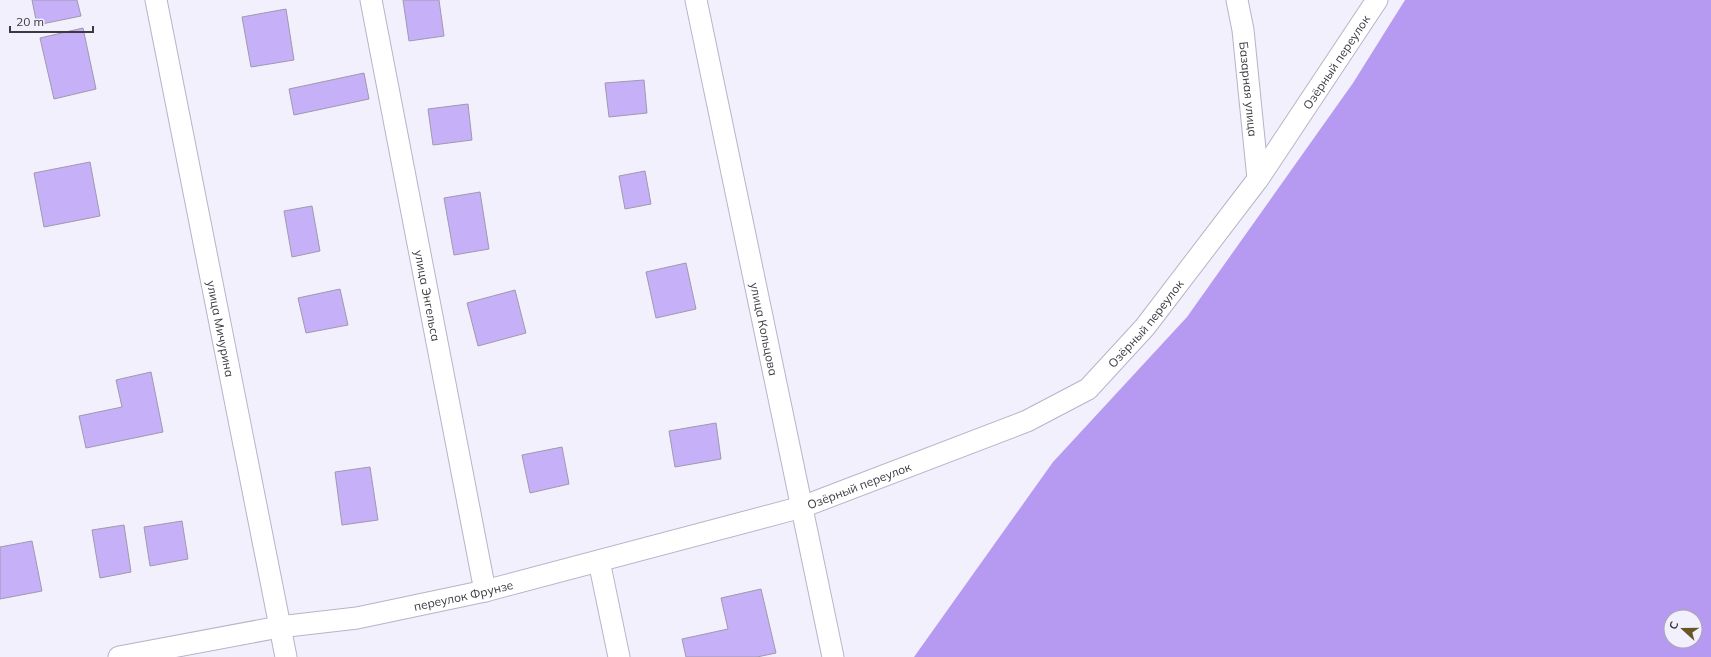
<svg xmlns="http://www.w3.org/2000/svg" width="1711" height="657" font-family="Mulish,sans-serif">
	<style>
		.forest { fill: #b699f1; fill-rule: evenodd }
		.building { fill: #c6b0f7; stroke: #9f99ae }
		.lines { fill: none; stroke-linecap: round; stroke-linejoin: round }
		.minor-casing { stroke: #b8b3c8; stroke-width: 23 }
		.minor { stroke: #fff; stroke-width: 21 }
		.labels { text-anchor: middle; dominant-baseline: central; stroke-width: 3.5; stroke-linejoin: round; paint-order: stroke }
		.street-label { font-size: 12px; fill: #3c3942; stroke: #f3f0fd }
	</style>
	<rect width="100%" height="100%" fill="#f3f0fd"/>
	<!-- forest -->
	<path class="forest" d="M1405,0H1711V657H914L1053,462L1187,317L1353,83ZM1671,617H1695V641H1671Z"/>
	<!-- building -->
	<g class="building">
		<path d="M32,0H77L81,16L37,25Z"/>
		<path d="M403,0H439L444,36L409,41Z"/>
		<path d="M286,9L294,60L251,67L242,17Z"/>
		<path d="M83,28L96,89L54,99L40,38Z"/>
		<path d="M364,73L369,99L294,115L289,89Z"/>
		<path d="M644,80L647,113L609,117L605,83Z"/>
		<path d="M468,104L472,140L433,145L428,109Z"/>
		<path d="M90,162L100,216L44,227L34,173Z"/>
		<path d="M645,171L651,204L625,209L619,176Z"/>
		<path d="M480,192L489,249L454,255L444,198Z"/>
		<path d="M312,206L320,251L292,257L284,211Z"/>
		<path d="M686,263L696,309L656,318L646,272Z"/>
		<path d="M340,289L348,325L306,333L298,298Z"/>
		<path d="M515,290L526,333L478,346L467,303Z"/>
		<path d="M151,372L163,432L86,448L79,416L122,407L116,380Z"/>
		<path d="M716,423L721,459L675,467L669,431Z"/>
		<path d="M562,447L569,484L530,493L522,455Z"/>
		<path d="M370,467L378,520L342,525L335,472Z"/>
		<path d="M182,521L188,559L150,566L144,527Z"/>
		<path d="M124,525L131,572L100,578L92,530Z"/>
		<path d="M32,541L42,591L0,599V547Z"/>
		<path d="M761,589L776,653L757,657H686L682,639L728,629L721,598Z"/>
	</g>
	<g class="lines">
		<defs>
			<g id="minor">
				<path id="s1" d="M156,0L286,657"/>
				<path id="s2" d="M371,0L485,591"/>
				<path id="s3" d="M696,0L833,657"/>
				<path id="s4" d="M1237,0L1243,30L1258,179"/>
				<path d="M599,561L619,657"/>
				<path id="s5" d="M119,657L279,627L357,618L485,591L802,507L1027,421L1088,389L1145,327L1258,179L1377,0"/>
			</g>
		</defs>
		<!-- minor casing -->
		<use href="#minor" class="minor-casing"/>
		<!-- minor -->
		<use href="#minor" class="minor"/>
	</g>
	<g class="labels">
		<!-- street labels -->
		<g class="street-label">
			<text stroke="none"><textPath href="#s5" startOffset="1421">Озёрный переулок</textPath></text>
			<text stroke="none"><textPath href="#s4" startOffset="90">Базарная улица</textPath></text>
			<text stroke="none"><textPath href="#s2" startOffset="301">улица Энгельса</textPath></text>
			<text stroke="none"><textPath href="#s5" startOffset="1097">Озёрный переулок</textPath></text>
			<text stroke="none"><textPath href="#s1" startOffset="335">улица Мичурина</textPath></text>
			<text stroke="none"><textPath href="#s3" startOffset="336">улица Кольцова</textPath></text>
			<text stroke="none"><textPath href="#s5" startOffset="761">Озёрный переулок</textPath></text>
			<text stroke="none"><textPath href="#s5" startOffset="350">переулок Фрунзе</textPath></text>
		</g>
	</g>
	<!-- north arrow -->
	<g transform="translate(1683 629) rotate(291)"><circle r="19" fill="#f3f0fd" stroke="#aaa7b2"/>
	<path d="M0-3L7 15L0 10L-7 15Z" fill="#695624"/>
	<text y="-6" font-size="11" font-weight="bold" text-anchor="middle" fill="#3c3942">С</text>
	</g>
	<!-- scale -->
	<path d="M10 26v6h83v-6" fill="none" stroke="#3c3942" stroke-width="2"/>
	<text x="16" y="26" font-size="12" fill="#3c3942" stroke="#f3f0fd" stroke-width="3" paint-order="stroke">20 m</text>
</svg>
